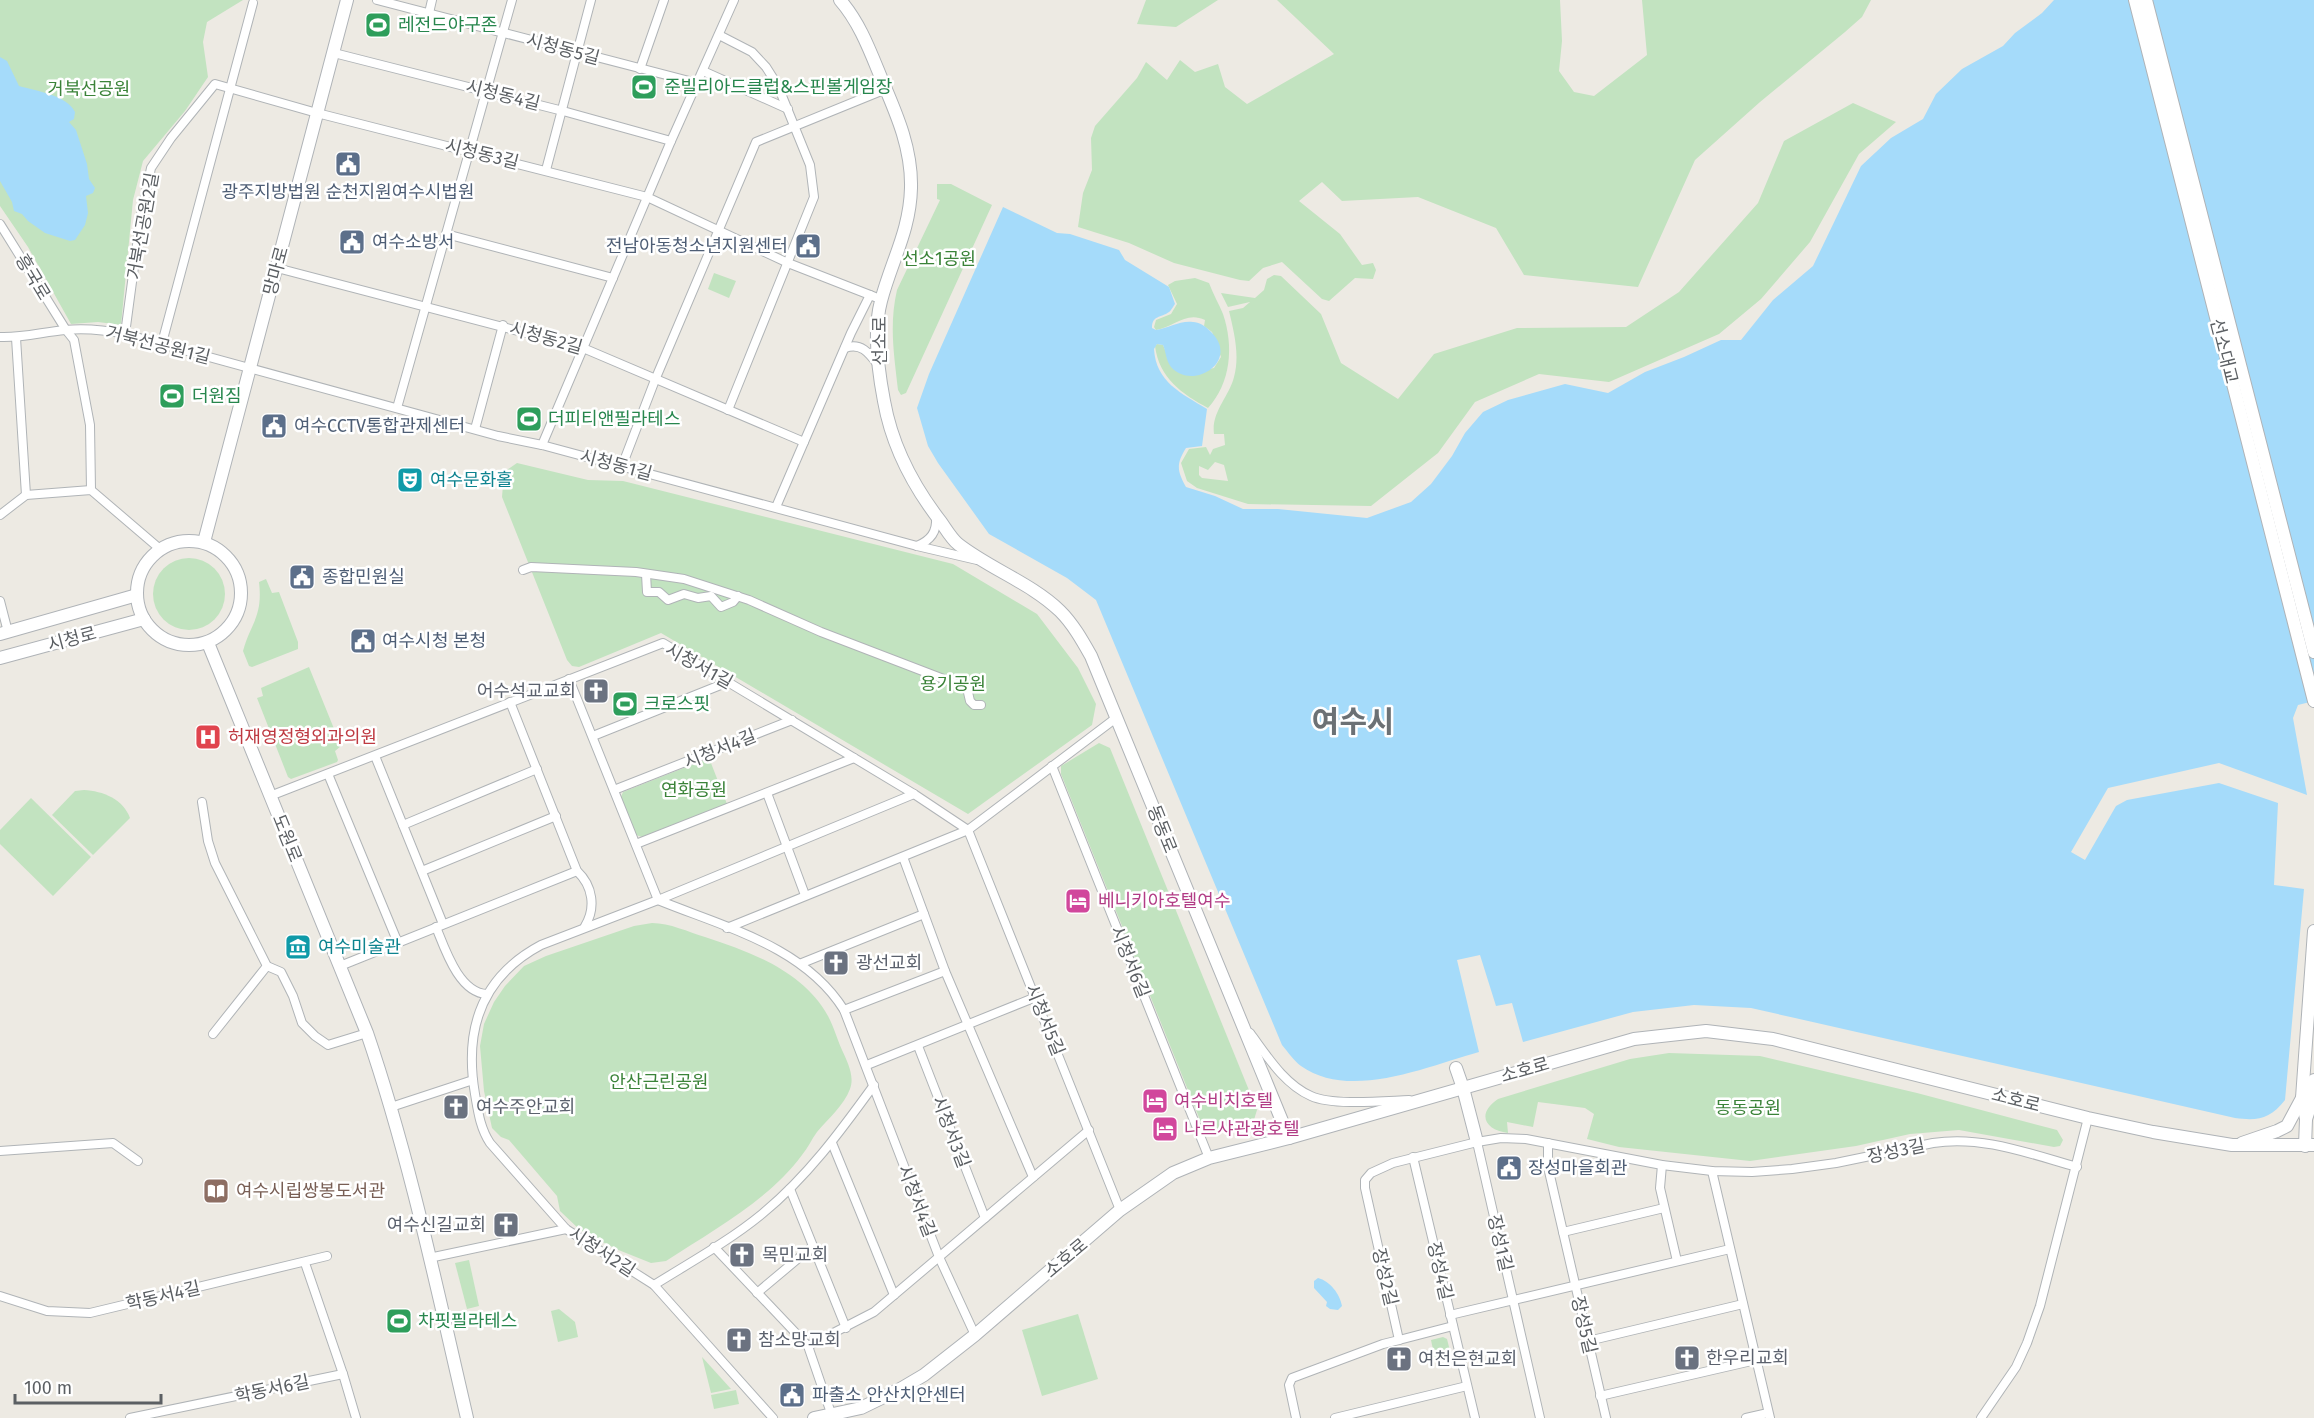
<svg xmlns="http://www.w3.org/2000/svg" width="2314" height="1418" font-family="'Fira Sans','Noto Sans KR',sans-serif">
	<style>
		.green { fill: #c2e3c0; fill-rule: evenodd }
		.water { fill: #a5dbfa }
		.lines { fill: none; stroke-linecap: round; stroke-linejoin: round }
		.street-casing { stroke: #b0b4b7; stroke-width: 10 }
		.secondary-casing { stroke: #afb3b7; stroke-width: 14 }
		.street { stroke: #fff; stroke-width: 8 }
		.secondary { stroke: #fff; stroke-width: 12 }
		.labels { text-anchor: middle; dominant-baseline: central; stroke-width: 5; stroke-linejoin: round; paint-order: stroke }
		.leisure-label { font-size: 18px; fill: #27864d; stroke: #fff; text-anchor: start }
		.street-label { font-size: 18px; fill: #5b5f63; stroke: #fff }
		.park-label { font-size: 18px; fill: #3b8339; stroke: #fff }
		.service-label { font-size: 18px; fill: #4e5e75; stroke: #fff; text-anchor: start }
		.culture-label { font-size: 18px; fill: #0d838f; stroke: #fff; text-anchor: start }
		.worship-label { font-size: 18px; fill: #5b616d; stroke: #fff; text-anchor: start }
		.health-label { font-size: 18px; fill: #be3a42; stroke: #fff; text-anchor: start }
		.hotel-label { font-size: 18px; fill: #b23c85; stroke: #fff; text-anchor: start }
		.education-label { font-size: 18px; fill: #785e54; stroke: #fff; text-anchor: start }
		.town-label { font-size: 30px; font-weight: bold; fill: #6c7175; stroke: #fff }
	</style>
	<rect width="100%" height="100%" fill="#edeae3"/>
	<!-- green -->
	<g class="green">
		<path d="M0,0H243L207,22L203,42L208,77L185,111L143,161L133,200L121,325L98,322L71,324L28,247L0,206Z"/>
		<path d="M1146,0H1218L1176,27L1137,24Z"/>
		<path d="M1277,0H1560L1562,41L1559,71L1574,92L1594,96L1647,55L1642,0H1871L1862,17L1845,32L1760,102L1695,160L1638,287L1524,275L1496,228L1418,197L1342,201L1322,182L1299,201L1340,234L1362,265L1373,263L1376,270L1373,279L1355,278L1329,301L1322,299L1282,262L1263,268L1249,281L1240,280L1174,263L1129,243L1078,227L1083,193L1092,170L1091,138L1095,126L1137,78L1146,62L1167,80L1180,60L1195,72L1218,64L1225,87L1247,104L1334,54Z"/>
		<path d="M1853,103L1896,122L1859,154L1810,242L1761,299L1719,334L1609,382L1539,374L1475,402L1438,453L1371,506L1248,504L1197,488L1187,481L1181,463L1189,449L1206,447L1210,455L1213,449L1225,445L1224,434H1214C1211,412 1229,397 1234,377C1240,355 1234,332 1229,311L1243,308L1250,302L1228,307L1221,293L1255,298L1264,290L1267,279L1274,275L1281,276L1321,314L1341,363L1398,399L1434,354L1517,328L1626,327L1679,292L1758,203L1784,141ZM1215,462L1224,465L1228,481L1202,478L1199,475V466L1208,470Z"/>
		<path d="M937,184H951L992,205L906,393L901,395L898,390C894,354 889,325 897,290L940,200L937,199Z"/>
		<path d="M714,273L736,281L729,298L708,289Z"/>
		<path d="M1195,278L1209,283C1213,294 1219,304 1223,314C1234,346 1231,383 1208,408C1182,394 1159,378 1155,346L1157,344L1163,345L1172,367L1182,374L1214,368L1221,357L1212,332L1204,326L1205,320C1186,311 1174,327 1156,330L1154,327L1156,320L1171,314L1177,304L1168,285L1175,281Z"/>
		<path d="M517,463L588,480L623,481L953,564L1037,614L1078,668L1096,704L1092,725L968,814L661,633L579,667L572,666L567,660L502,497L504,472Z"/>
		<circle cx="189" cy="594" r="36"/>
		<path d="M266,579L272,593L279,592L298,642V649L252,667L249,666L243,651C251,622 263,617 259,582Z"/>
		<path d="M309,667L341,746L335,751L338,760L337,762L291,779L288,777L257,698L263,696L261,688Z"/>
		<path d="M1099,743L1110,748L1257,1110L1253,1123L1206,1135L1061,774V766Z"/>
		<path d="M709,758L727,804L642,837L636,835L621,797L623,792Z"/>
		<path d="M84,790C103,791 123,799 130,818L93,855L52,815L75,791Z"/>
		<path d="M31,798L91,857L53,896L0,844V830Z"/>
		<path d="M652,923C670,923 688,932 705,937C751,952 803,971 828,1016C834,1027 837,1039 842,1050C847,1061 855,1076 850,1089C844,1105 828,1119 817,1132C811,1140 808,1148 802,1155C768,1201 713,1230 666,1261L651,1263L616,1249L580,1230L560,1211L557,1196L509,1140L501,1137L492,1128L484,1091L480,1046L484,1024L494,1002L505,986L524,966L546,956L634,926Z"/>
		<path d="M1669,1053L1760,1056L1917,1093L2057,1130L2063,1140L2060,1146L2054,1147L1959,1130L1910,1134L1856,1146L1750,1161L1619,1147L1587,1139L1594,1114L1585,1108L1538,1102L1533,1127L1507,1122L1508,1133C1485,1130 1476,1114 1498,1099L1630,1059Z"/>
		<path d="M469,1260L479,1306L467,1309L455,1263Z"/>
		<path d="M559,1309L575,1322L578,1337L558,1342L551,1311Z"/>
		<path d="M1078,1314L1098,1379L1042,1396L1022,1330Z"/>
		<path d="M1443,1337L1447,1339L1451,1355L1435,1359L1431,1340Z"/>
		<path d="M702,1357L731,1389L711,1393Z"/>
		<path d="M736,1390L739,1404L714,1409L711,1395Z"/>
	</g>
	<!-- water -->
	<g class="water">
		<path d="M2054,0H2314V701L2298,705L2293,718L2307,795L2219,763L2108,788L2071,852L2085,860L2116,806L2127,800L2219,783L2278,803L2274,885L2304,889L2285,1100C2270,1119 2258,1121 2235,1118L1751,1008L1694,1005L1633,1012L1523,1042L1512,1003L1496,1006L1480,955L1457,960L1479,1052C1428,1066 1350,1101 1301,1066C1294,1061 1288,1052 1282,1045L1096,600L1067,578L989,534L938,463L928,446L917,408L929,374L1003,207L1057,233L1070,234L1119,250L1125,260L1169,287L1175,304C1174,305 1171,311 1169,312C1161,318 1152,315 1152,328L1156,330C1168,328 1181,320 1193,322C1199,322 1205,326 1209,330C1243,360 1193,392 1171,367C1166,361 1166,352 1163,345L1157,344L1154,349C1156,382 1181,393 1207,409L1202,446L1186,448C1176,464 1177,471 1186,487L1215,496L1243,509H1278L1367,518L1411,502L1431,484L1452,456L1465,433L1483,412L1508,400L1565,384L1608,393L1645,372L1684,357L1721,340H1741L1773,300L1813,266L1861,166L1891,138L1923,119L1936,94L1962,69L2003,46L2015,33L2042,13Z"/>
		<path d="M0,57L7,61L19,86C36,91 67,95 75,112L74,119L69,122L76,130L87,164L89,179L95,188L93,193L86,196L88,213L85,225L75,240L70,241L45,233L28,221L22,214L14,211L12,202L0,181Z"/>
		<path d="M1318,1278C1330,1281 1340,1294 1342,1306L1338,1310L1330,1309L1326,1306L1327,1302L1314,1288V1281Z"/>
	</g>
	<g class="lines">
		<defs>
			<g id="street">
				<path d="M377,0L697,83"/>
				<path d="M429,13L432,0"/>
				<path d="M719,35L752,52L766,67L778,86L810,165L814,197L728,410"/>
				<path d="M334,53L563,111L671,141"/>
				<path d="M640,69L664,0"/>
				<path d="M703,71L788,109"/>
				<path d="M546,170L591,0"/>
				<path d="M0,224L66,330L74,340L90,425L91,490"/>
				<path d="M446,234L613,278"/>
				<path d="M277,268L583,348L804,442"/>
				<path d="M125,334L141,215L151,168L171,138L215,84L317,113L647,197L788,263L870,295"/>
				<path d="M0,337C22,338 43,332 65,330C86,328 105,330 125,334L498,436L542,445L917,546L977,560"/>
				<path d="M16,338L26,495"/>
				<path d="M162,343L253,3"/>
				<path d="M845,348C861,342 869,353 878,365"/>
				<path d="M397,408L512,0"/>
				<path d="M475,429L503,325"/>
				<path d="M542,445L671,141L734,0"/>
				<path d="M622,466L655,380L756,142L886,89"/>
				<path d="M776,507L851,333L870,295L875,297"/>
				<path d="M0,515L26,495L91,490L160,549"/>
				<path d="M917,546C931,540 937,532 936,517"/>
				<path d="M523,570L531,567L636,572L684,579L749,600L821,632L967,688L970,701L974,705H981"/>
				<path d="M646,574L647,592H659L668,600L684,594L698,598L711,596L721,607L733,602L738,596"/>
				<path d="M0,601L8,632"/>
				<path d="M569,679L658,900C724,927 804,946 844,1010L939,1257L975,1335"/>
				<path d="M510,702L577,871C593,886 596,908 585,926"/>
				<path d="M593,736L728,682"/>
				<path d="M375,756L443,924"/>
				<path d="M1052,766L1209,1158"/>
				<path d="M328,774L398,943"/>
				<path d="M614,790L792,720"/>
				<path d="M767,793L805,895"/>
				<path d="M270,796L663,643L914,794L968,830"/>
				<path d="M202,802L208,841L215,863L267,966L281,972L293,996L302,1023L315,1036L328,1045L367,1033"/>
				<path d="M403,825L537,769"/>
				<path d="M968,830L1120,1210"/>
				<path d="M636,844L854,758"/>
				<path d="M903,857L945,971L1033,1177"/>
				<path d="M422,871L556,816"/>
				<path d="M436,927C445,949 459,993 487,994"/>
				<path d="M727,928L968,830L1116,718"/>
				<path d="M802,963L924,914"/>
				<path d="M340,966L577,871"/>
				<path d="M844,1010L945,971"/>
				<path d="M1250,1033C1267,1056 1284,1084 1311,1096C1333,1106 1384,1101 1409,1100"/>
				<path d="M213,1034L267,966"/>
				<path d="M918,1046L985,1218"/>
				<path d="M867,1065L1036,997"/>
				<path d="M391,1107L473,1080"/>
				<path d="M1477,1142L1540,1418"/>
				<path d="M832,1143L894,1295"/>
				<path d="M1548,1143V1167L1606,1418"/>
				<path d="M0,1151L113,1143L138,1161"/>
				<path d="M1413,1157L1475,1418"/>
				<path d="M1662,1165L1660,1188L1677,1261"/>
				<path d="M1712,1171L1770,1418"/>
				<path d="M790,1189L846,1328"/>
				<path d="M1563,1232L1664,1208"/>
				<path d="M714,1247L808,1346L874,1312L1089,1130"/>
				<path d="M429,1258L566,1229"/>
				<path d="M305,1263L343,1374L356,1418"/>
				<path d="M654,1285C691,1262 729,1241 762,1214C807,1177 840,1132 874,1085"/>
				<path d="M757,1293L813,1246"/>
				<path d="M0,1296L47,1311L90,1313L327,1256"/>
				<path d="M1450,1315L1730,1249"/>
				<path d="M1399,1340L1453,1326"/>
				<path d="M1588,1341L1743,1304"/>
				<path d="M808,1346L832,1416"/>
				<path d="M1600,1396L1756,1360"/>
				<path d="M130,1418L343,1374"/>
				<path d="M773,1418L654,1285L566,1229L490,1143C480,1128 478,1111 475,1094C464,1030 481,977 541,945L658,900L914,794"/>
				<path d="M1296,1418L1289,1385L1292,1378L1383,1344L1399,1340L1365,1188V1180L1371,1173L1393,1163L1477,1142L1501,1138L1526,1139L1662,1165L1712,1171L1752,1172L1792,1169L1836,1163L1933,1143C1982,1135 2030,1154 2077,1167"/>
				<path d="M1335,1418L1467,1386"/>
				<path d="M1746,1418L1768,1413"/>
				<path d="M1981,1418L2016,1367L2027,1343L2040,1306L2088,1118"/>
			</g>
			<g id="secondary">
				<path d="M840,0C860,23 870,51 882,80C897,115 912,149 911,188C910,231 891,262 881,301C873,331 878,370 884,401C892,446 913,486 941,522C946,529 951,538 958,544C990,569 1031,583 1060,611C1073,624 1082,640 1091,656L1289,1138"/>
				<path d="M2135,0L2314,701"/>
				<path d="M2146,0L2314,652"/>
				<circle cx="189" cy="593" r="52"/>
				<path d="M204,542L347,0"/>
				<path d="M0,634L137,595"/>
				<path d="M208,643L367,1033C410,1159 437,1289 467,1418"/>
				<path d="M0,658L144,619"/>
				<path d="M1456,1068L1463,1088L1477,1142"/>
				<path d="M2306,1119L2302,1098L2314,931"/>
				<path d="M2242,1143L2277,1131L2287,1126L2302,1098"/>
				<path d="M2305,1146L2306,1119L2313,1098L2314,1080"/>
				<path d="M814,1418L861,1408L902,1388L924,1375L975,1335L1120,1210L1173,1173L1209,1158L1289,1138L1634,1039L1706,1031L1773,1039L2088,1118L2153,1132L2232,1145H2314"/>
			</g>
		</defs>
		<!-- street casing -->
		<use href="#street" class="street-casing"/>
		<!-- secondary casing -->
		<use href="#secondary" class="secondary-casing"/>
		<!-- street -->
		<use href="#street" class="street"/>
		<!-- secondary -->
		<use href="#secondary" class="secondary"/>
	</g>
	<!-- icons -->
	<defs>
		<symbol id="stadium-square" viewBox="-11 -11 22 22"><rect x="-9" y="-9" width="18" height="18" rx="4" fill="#2e9e5b" stroke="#fff"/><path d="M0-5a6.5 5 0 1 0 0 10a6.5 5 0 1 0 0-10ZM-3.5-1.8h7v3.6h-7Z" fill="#fff"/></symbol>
		<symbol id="civic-square" viewBox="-11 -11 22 22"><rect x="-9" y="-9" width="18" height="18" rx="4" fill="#5c6f8a" stroke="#fff"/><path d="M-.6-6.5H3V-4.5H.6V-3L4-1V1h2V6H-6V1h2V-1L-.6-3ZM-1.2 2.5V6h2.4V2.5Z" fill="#fff"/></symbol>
		<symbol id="theatre-square" viewBox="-11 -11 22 22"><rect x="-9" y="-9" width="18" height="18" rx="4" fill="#0f9aa8" stroke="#fff"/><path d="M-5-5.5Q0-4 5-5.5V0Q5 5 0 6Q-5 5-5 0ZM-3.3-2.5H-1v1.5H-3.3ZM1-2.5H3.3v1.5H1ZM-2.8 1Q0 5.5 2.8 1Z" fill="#fff"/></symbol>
		<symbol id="church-square" viewBox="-11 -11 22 22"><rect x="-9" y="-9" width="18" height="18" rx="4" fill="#6b7280" stroke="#fff"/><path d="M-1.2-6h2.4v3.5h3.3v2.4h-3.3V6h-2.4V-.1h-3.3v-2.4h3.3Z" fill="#fff"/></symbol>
		<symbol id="hospital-square" viewBox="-11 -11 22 22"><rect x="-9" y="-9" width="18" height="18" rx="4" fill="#e0444e" stroke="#fff"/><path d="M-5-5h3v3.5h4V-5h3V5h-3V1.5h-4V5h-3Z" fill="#fff"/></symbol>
		<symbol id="hotel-square" viewBox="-11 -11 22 22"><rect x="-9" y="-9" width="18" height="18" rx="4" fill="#d1479c" stroke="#fff"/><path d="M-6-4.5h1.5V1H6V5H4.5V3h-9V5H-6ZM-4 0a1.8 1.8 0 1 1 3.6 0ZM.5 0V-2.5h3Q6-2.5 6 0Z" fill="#fff"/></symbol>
		<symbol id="museum-square" viewBox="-11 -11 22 22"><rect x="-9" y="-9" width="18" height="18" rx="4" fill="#0f9aa8" stroke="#fff"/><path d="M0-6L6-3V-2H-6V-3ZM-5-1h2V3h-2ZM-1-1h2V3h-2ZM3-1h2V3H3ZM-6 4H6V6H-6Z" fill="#fff"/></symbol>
		<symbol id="library-square" viewBox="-11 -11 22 22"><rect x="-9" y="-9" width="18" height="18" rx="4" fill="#8d6e63" stroke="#fff"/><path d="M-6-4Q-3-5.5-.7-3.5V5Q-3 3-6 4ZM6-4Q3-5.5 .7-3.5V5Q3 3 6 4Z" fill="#fff"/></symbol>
	</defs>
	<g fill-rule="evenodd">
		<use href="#stadium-square" x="363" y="10" width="30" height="30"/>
		<use href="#stadium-square" x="629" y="72" width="30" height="30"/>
		<use href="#civic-square" x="333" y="149" width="30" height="30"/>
		<use href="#civic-square" x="337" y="227" width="30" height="30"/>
		<use href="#civic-square" x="793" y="231" width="30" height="30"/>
		<use href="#stadium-square" x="157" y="381" width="30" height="30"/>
		<use href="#stadium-square" x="514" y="404" width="30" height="30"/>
		<use href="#civic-square" x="259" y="411" width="30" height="30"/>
		<use href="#theatre-square" x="395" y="465" width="30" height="30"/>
		<use href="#civic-square" x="287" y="562" width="30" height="30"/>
		<use href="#civic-square" x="348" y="626" width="30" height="30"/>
		<use href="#church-square" x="581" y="676" width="30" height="30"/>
		<use href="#stadium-square" x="610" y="689" width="30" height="30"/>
		<use href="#hospital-square" x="193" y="722" width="30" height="30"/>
		<use href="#hotel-square" x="1063" y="886" width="30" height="30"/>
		<use href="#museum-square" x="283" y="932" width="30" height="30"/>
		<use href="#church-square" x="821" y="948" width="30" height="30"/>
		<use href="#hotel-square" x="1140" y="1086" width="30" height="30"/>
		<use href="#church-square" x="441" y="1092" width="30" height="30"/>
		<use href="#hotel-square" x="1150" y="1114" width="30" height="30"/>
		<use href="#civic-square" x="1494" y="1153" width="30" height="30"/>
		<use href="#library-square" x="201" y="1176" width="30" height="30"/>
		<use href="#church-square" x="491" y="1210" width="30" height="30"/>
		<use href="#church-square" x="727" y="1240" width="30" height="30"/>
		<use href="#stadium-square" x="384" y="1306" width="30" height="30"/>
		<use href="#church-square" x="724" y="1325" width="30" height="30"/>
		<use href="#church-square" x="1672" y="1343" width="30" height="30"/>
		<use href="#church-square" x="1384" y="1344" width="30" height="30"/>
		<use href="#civic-square" x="777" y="1380" width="30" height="30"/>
	</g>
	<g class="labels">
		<!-- leisure labels -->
		<g class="leisure-label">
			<text x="398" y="25">레전드야구존</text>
			<text x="664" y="87">준빌리아드클럽&amp;스핀볼게임장</text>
			<text x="192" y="396">더원짐</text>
			<text x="548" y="419">더피티앤필라테스</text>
			<text x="644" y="704">크로스핏</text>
			<text x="418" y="1321">차핏필라테스</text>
		</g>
		<!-- street labels -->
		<g class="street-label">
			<text transform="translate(563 49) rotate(15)">시청동5길</text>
			<text transform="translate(503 95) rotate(14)">시청동4길</text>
			<text transform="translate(482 154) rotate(14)">시청동3길</text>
			<text transform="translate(143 226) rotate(-80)">거북선공원2길</text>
			<text transform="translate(276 271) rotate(-75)">망마로</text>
			<text transform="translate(33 277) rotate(59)">흥국로</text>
			<text transform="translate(546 338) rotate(16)">시청동2길</text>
			<text transform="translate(880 341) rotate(-90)">선소로</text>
			<text transform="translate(158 345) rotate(14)">거북선공원1길</text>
			<text transform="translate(2224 351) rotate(76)">선소대교</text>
			<text transform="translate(616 465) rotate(15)">시청동1길</text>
			<text transform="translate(72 639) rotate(-15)">시청로</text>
			<text transform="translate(699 666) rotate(29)">시청서1길</text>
			<text transform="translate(720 749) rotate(-22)">시청서4길</text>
			<text transform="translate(1162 829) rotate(68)">동동로</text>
			<text transform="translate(287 838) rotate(68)">도원로</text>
			<text transform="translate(1130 962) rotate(68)">시청서6길</text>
			<text transform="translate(1045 1020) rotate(68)">시청서5길</text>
			<text transform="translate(1525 1070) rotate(-16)">소호로</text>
			<text transform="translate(2016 1100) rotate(14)">소호로</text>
			<text transform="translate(951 1132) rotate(69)">시청서3길</text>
			<text transform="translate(1896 1151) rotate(-12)">장성3길</text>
			<text transform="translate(917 1201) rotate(69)">시청서4길</text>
			<text transform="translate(1500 1243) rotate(77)">장성1길</text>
			<text transform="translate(602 1252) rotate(33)">시청서2길</text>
			<text transform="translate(1066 1258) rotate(-40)">소호로</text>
			<text transform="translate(1440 1271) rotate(77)">장성4길</text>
			<text transform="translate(1385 1277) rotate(77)">장성2길</text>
			<text transform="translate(163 1296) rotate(-13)">학동서4길</text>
			<text transform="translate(1584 1325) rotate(77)">장성5길</text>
			<text transform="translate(272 1389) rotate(-12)">학동서6길</text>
		</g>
		<!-- park labels -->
		<g class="park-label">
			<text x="89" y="89">거북선공원</text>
			<text x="939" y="259">선소1공원</text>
			<text x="953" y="684">용기공원</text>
			<text x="694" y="790">연화공원</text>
			<text x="659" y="1082">안산근린공원</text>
			<text x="1748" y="1108">동동공원</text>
		</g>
		<!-- service labels -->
		<g class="service-label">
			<text x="348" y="192" text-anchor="middle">광주지방법원 순천지원여수시법원</text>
			<text x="372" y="242">여수소방서</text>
			<text x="788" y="246" text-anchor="end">전남아동청소년지원센터</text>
			<text x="294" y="426">여수CCTV통합관제센터</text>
			<text x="322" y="577">종합민원실</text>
			<text x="382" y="641">여수시청 본청</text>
			<text x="1528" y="1168">장성마을회관</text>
			<text x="812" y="1395">파출소 안산치안센터</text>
		</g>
		<!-- culture labels -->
		<g class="culture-label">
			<text x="430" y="480">여수문화홀</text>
			<text x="318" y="947">여수미술관</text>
		</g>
		<!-- worship labels -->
		<g class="worship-label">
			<text x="576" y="691" text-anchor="end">어수석교교회</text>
			<text x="856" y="963">광선교회</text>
			<text x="476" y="1107">여수주안교회</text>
			<text x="486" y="1225" text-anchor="end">여수신길교회</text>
			<text x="762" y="1255">목민교회</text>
			<text x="758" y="1340">참소망교회</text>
			<text x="1706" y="1358">한우리교회</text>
			<text x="1418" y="1359">여천은현교회</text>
		</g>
		<!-- health labels -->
		<g class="health-label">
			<text x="228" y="737">허재영정형외과의원</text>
		</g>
		<!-- hotel labels -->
		<g class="hotel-label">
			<text x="1098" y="901">베니키아호텔여수</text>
			<text x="1174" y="1101">여수비치호텔</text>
			<text x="1184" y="1129">나르샤관광호텔</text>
		</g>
		<!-- education labels -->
		<g class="education-label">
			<text x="236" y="1191">여수시립쌍봉도서관</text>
		</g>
		<!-- town labels -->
		<g class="town-label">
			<text x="1353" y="722">여수시</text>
		</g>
	</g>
	<!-- scale -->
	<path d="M15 1394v9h146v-9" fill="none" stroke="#5b5f63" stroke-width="3"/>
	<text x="24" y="1394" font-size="18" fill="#5b5f63" stroke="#ffffff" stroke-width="4.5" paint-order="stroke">100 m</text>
</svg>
